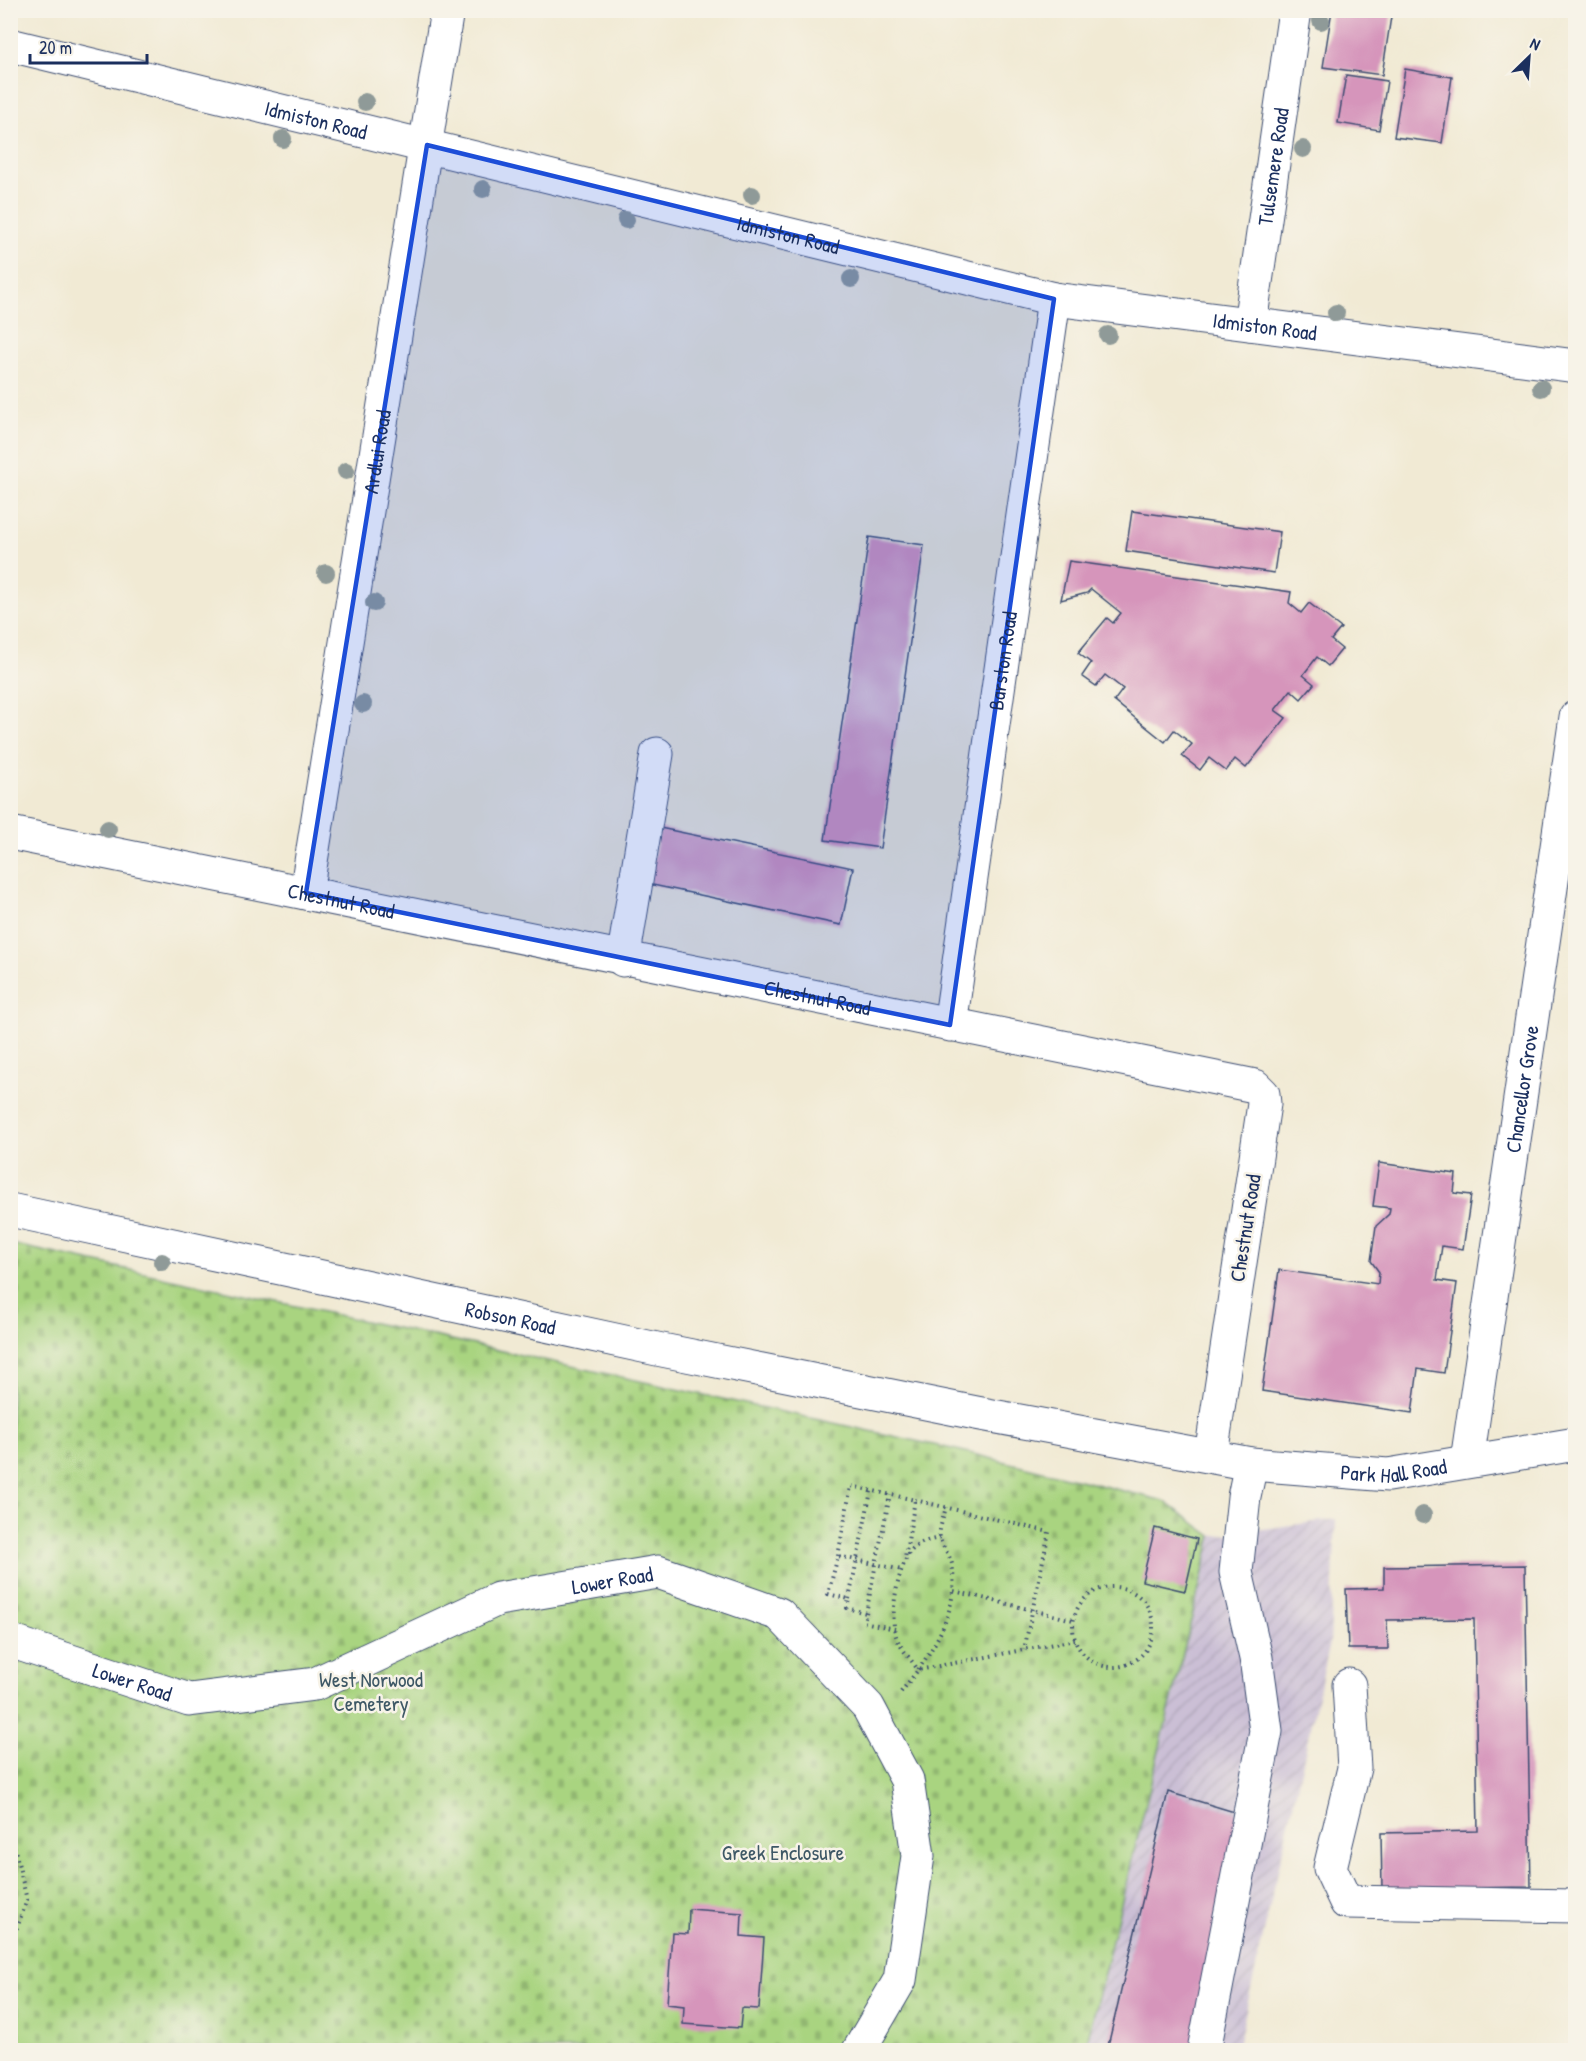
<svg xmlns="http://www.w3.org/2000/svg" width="1586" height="2061" font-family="'Patrick Hand',sans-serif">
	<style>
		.industrial { fill: url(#industrial-furrows) }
		.cemetery { fill: url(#cemetery-stones); stroke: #62826f; stroke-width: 1.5 }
		.building { fill: #d695bb }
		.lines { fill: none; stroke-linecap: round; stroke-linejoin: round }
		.minor-casing { stroke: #3b4b70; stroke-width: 35 }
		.path { stroke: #3b4b70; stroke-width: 4; stroke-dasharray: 1.5 4.5; stroke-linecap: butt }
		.minor { stroke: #fff; stroke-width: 33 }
		.tree { fill: #8f9a98 }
		.marked { fill: #1d4ed8; fill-opacity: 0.2; stroke: #1d4ed8; stroke-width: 4.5; stroke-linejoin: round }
		.labels { text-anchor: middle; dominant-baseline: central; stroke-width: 5; stroke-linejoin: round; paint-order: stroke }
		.street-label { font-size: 21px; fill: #1b2f5e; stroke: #f7f3e8 }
		.park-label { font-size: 21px; fill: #3e5866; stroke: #f7f3e8 }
	</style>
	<defs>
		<pattern id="industrial-furrows" width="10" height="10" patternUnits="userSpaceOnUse" patternTransform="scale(1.5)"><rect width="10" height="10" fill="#cbbfd5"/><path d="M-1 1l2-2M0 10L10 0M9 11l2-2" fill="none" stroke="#aea4b9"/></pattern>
		<pattern id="cemetery-stones" width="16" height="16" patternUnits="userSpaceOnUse" patternTransform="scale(1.5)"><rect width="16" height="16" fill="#a9d480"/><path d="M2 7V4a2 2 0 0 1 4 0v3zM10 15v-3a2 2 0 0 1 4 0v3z" fill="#91b671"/></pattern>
	</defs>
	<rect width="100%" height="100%" fill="#f7f3e8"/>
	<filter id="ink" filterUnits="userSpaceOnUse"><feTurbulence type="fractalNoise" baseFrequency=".0167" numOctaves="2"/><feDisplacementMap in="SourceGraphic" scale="12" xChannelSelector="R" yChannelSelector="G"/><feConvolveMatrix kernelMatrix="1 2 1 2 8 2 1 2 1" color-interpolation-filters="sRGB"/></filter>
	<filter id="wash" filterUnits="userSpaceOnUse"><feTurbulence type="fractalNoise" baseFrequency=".008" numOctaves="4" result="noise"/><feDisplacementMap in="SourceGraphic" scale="24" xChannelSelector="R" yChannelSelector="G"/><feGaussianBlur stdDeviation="1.35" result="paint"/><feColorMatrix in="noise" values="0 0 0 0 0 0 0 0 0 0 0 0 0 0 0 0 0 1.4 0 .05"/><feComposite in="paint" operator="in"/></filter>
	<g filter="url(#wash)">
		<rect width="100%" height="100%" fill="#f1ead4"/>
		<!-- industrial -->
		<path class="industrial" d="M1336,1519L1330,1643L1237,2050H1085L1212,1536Z"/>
		<!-- cemetery -->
		<path class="cemetery" d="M11,1244L957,1450L1164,1501L1212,1536L1085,2050H11Z"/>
		<g id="blocks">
			<!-- building -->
			<g class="building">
				<path d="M1332,10H1392L1382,75L1323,67Z"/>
				<path d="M1405,69L1452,77L1442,143L1394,137Z"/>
				<path d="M1346,75L1387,81L1379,130L1338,123Z"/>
				<path d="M1132,511L1280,532L1274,573L1126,551Z"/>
				<path d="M869,537L924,545L880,848L825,840Z"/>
				<path d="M1069,561L1291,592L1289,603L1301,613L1309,603L1341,628L1331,640L1342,649L1328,666L1317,657L1303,675L1314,684L1301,699L1291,690L1275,710L1286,718L1246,768L1235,759L1226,771L1209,758L1200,770L1182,756L1192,744L1174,730L1165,742L1114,701L1123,689L1105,675L1096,686L1082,676L1091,663L1078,653L1107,618L1113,623L1121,613L1091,589L1087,593L1061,600Z"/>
				<path d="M660,828L853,868L841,925L648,884Z"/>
				<path d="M1379,1163L1456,1174L1454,1193L1471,1195L1463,1249L1442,1246L1437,1280L1457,1283L1444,1373L1418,1369L1412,1413L1262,1391L1279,1270L1378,1284L1379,1272L1371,1261L1376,1226L1389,1214L1390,1208L1373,1206Z"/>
				<path d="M1155,1528L1197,1539L1185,1591L1142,1581Z"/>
				<path d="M1525,1565L1531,1887L1382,1889L1381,1833L1478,1831L1474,1619L1387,1620L1388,1649H1348L1346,1589L1384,1588V1567Z"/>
				<path d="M1168,1792L1241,1814L1192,2050H1107Z"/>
				<path d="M689,1909L742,1913L741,1936L764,1938L759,2009L742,2008L740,2028L683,2024L684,2006L667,2004L672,1933L688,1934Z"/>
			</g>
		</g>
	</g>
	<g filter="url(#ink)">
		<use href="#blocks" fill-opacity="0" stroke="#3b4b70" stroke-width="1.5"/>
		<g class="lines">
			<defs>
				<g id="minor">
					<path id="s1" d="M10,45L1054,299L1576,366"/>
					<path id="s2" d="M1250,324L1295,10"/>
					<path id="s3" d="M10,833L1255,1086L1263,1094L1264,1104L1211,1455"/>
					<path id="s4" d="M306,893L447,10"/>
					<path d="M623,960L657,754"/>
					<path id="s5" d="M950,1025L1054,299"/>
					<path id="s6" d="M10,1210L657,1349L976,1413L1251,1464L1388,1475L1576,1444"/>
					<path id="s7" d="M1467,1461L1576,717"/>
					<path id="s8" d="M10,1641L189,1700L315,1684L498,1599L658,1572L779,1614L868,1707L907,1780L918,1856L900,1980L859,2050"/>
					<path d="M1349,1685L1354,1768L1330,1868L1346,1902L1576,1906"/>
					<path d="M1204,2050L1266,1731L1256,1658L1236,1572L1244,1497L1251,1464"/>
				</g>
			</defs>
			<!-- minor casing -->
			<use href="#minor" class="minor-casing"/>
			<!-- path -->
			<g class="path">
				<path d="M915,1500L1049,1532L1024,1650"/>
				<path d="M940,1538C929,1540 919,1542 911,1551C898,1567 889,1616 896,1636C900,1648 911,1659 918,1670C940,1638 959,1604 952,1564C950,1555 942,1547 940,1538C938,1530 944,1516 946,1507"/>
				<path d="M838,1556L851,1486L915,1500L905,1558"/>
				<circle cx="1113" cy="1627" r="40"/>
				<path d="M954,1591L1073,1620"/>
				<path d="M849,1599L871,1491"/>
				<path d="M866,1613L890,1495"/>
				<path d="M895,1629L864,1622L866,1613L847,1608L849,1599L828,1594L838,1556L902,1570"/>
				<path d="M901,1692L918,1670L1075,1640"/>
				<path d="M10,1829L27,1900L10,1947"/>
			</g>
			<!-- minor -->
			<use href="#minor" class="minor"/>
		</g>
		<!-- trees -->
		<g class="tree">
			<circle cx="1321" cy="21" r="9"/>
			<circle cx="365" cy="102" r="9"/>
			<circle cx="283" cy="139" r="9"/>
			<circle cx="1303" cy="149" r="9"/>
			<circle cx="483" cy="189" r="9"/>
			<circle cx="752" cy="195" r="9"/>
			<circle cx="626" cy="220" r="9"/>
			<circle cx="851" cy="279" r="9"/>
			<circle cx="1336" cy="313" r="9"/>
			<circle cx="1108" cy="335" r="9"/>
			<circle cx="1541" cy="388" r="9"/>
			<circle cx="346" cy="471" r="9"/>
			<circle cx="326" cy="573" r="9"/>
			<circle cx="374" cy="603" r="9"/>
			<circle cx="363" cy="704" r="9"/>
			<circle cx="108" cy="829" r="9"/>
			<circle cx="162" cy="1262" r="9"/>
			<circle cx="1423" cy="1515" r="9"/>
		</g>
	</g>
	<!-- marked area -->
	<path class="marked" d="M427,145L1054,299L950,1025L306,893Z"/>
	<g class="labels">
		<!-- street labels -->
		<g class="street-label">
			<text stroke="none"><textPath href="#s1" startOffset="315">Idmiston Road</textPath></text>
			<text stroke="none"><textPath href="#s2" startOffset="159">Tulsemere Road</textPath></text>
			<text stroke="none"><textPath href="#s1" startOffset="801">Idmiston Road</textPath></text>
			<text stroke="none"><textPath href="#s1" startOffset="1287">Idmiston Road</textPath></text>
			<text stroke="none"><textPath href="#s4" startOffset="447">Ardlui Road</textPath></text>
			<text stroke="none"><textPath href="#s5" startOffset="368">Barston Road</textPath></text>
			<text stroke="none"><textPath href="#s3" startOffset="338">Chestnut Road</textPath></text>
			<text stroke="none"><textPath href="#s3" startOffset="824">Chestnut Road</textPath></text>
			<text stroke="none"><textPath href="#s7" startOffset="376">Chancellor Grove</textPath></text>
			<text transform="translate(1245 1228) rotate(-81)">Chestnut Road</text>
			<text stroke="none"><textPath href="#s6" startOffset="512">Robson Road</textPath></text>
			<text stroke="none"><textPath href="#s6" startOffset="1410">Park Hall Road</textPath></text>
			<text stroke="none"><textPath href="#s8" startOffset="633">Lower Road</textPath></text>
			<text stroke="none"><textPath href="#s8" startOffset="129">Lower Road</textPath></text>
		</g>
		<!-- park labels -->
		<g class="park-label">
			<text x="371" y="1679">West Norwood<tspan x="371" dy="24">Cemetery</tspan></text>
			<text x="783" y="1852">Greek Enclosure</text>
		</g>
	</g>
	<!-- margin -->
	<rect width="1586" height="2061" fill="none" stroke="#f7f3e8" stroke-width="36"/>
	<!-- north arrow -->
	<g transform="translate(1529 57) rotate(25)" stroke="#f7f3e8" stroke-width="4.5" paint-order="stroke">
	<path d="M0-4.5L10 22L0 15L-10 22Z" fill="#1b2f5e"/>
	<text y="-9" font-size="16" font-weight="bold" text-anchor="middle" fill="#1b2f5e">N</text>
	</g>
	<!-- scale -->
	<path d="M30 54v9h117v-9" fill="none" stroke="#1b2f5e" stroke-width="3"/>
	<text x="39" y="54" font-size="18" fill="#1b2f5e" stroke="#f7f3e8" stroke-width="4.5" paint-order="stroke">20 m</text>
</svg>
